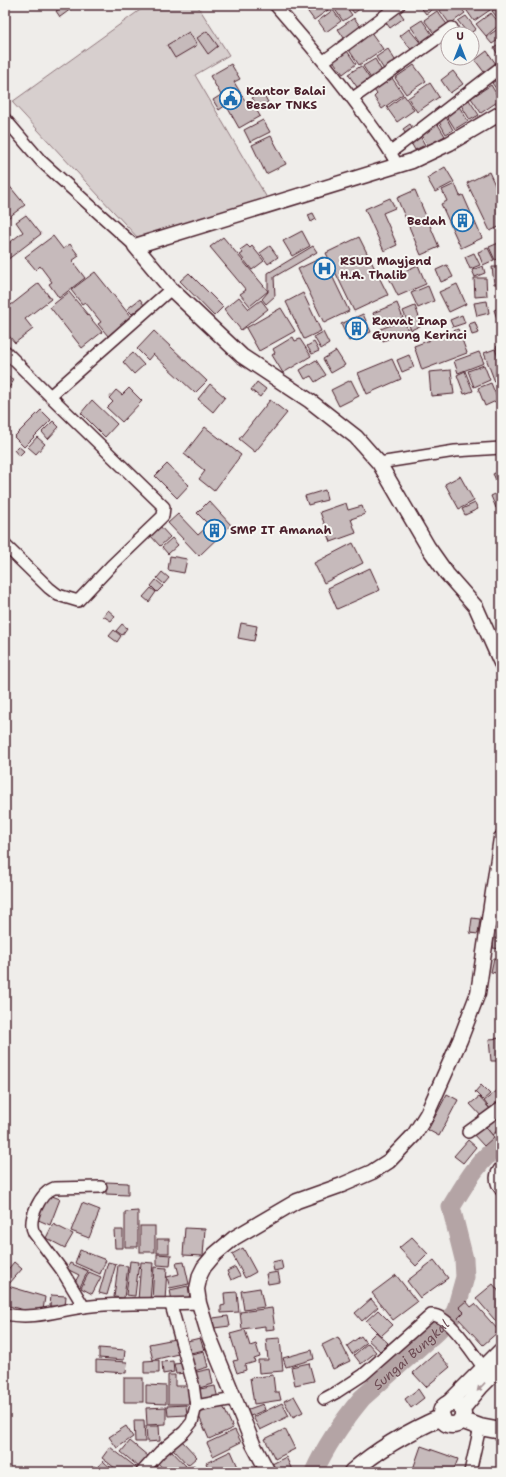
<svg xmlns="http://www.w3.org/2000/svg" width="506" height="1477" font-family="'Shantell Sans',sans-serif">
	<style>
		.green { fill: #d7cfce; stroke: #90777c }
		.lines { fill: none; stroke-linecap: round; stroke-linejoin: round }
		.river { stroke: #b4a4a5; stroke-width: 19 }
		.building { fill: #c6babb; stroke: #4a1f2b }
		.minor-casing { stroke: #4a1f2b; stroke-width: 14 }
		.major-casing { stroke: #4a1f2b; stroke-width: 17 }
		.highway-casing { stroke: #4a1f2b; stroke-width: 19 }
		.minor { stroke: #f6f6f2; stroke-width: 11 }
		.major { stroke: #f6f6f2; stroke-width: 14 }
		.highway { stroke: #f6f6f2; stroke-width: 16 }
		.oneway { fill: #a99598 }
		.labels { text-anchor: middle; dominant-baseline: central; stroke-width: 4; stroke-linejoin: round; paint-order: stroke }
		.poi-label { font-size: 12px; font-weight: bold; fill: #4a1f2b; stroke: #f6f6f2; text-anchor: start }
		.water-label { font-size: 13px; font-style: italic; fill: #6f4e56; stroke: #f6f6f2 }
	</style>
	<rect width="100%" height="100%" fill="#efedea"/>
	<filter id="ink" filterUnits="userSpaceOnUse"><feTurbulence type="fractalNoise" baseFrequency=".025" numOctaves="2"/><feDisplacementMap in="SourceGraphic" scale="8" xChannelSelector="R" yChannelSelector="G"/><feConvolveMatrix kernelMatrix="1 2 1 2 8 2 1 2 1" color-interpolation-filters="sRGB"/></filter>
	<g filter="url(#ink)">
		<!-- green -->
		<path class="green" d="M147,5H197L229,55L195,75L267,198L138,238L12,102Z"/>
		<g class="lines">
			<!-- river -->
			<path class="river" id="s1" d="M314,1472C326,1445 343,1421 362,1398L434,1334L455,1313L465,1277L464,1259L451,1207C465,1184 478,1160 501,1144"/>
		</g>
		<!-- building -->
		<g class="building">
			<path d="M65,5L75,6L60,17L56,11Z"/>
			<path d="M303,5H335L314,20Z"/>
			<path d="M339,5H345L352,15L343,21L334,8Z"/>
			<path d="M348,5H365L354,13Z"/>
			<path d="M419,5H434L436,7L426,14Z"/>
			<path d="M443,5H458L465,13L450,24L438,8Z"/>
			<path d="M468,5H486L490,10L474,21L465,8Z"/>
			<path d="M500,5H501V22L492,11Z"/>
			<path d="M333,10L341,21L326,32L318,21Z"/>
			<path d="M398,10L404,18L390,28L384,20Z"/>
			<path d="M437,11L449,27L436,36L424,20Z"/>
			<path d="M491,13L500,24L486,36L476,24Z"/>
			<path d="M466,16L476,29L469,34H468L458,21Z"/>
			<path d="M354,18L363,30L346,41L338,29Z"/>
			<path d="M422,20L434,37L423,44L411,27Z"/>
			<path d="M501,27V38L492,44L486,37Z"/>
			<path d="M409,29L423,46L414,53L400,36Z"/>
			<path d="M463,29L466,34H455Z"/>
			<path d="M207,31L218,46L208,54L197,38Z"/>
			<path d="M370,31L383,49L359,65L347,47Z"/>
			<path d="M189,32L197,45L175,58L167,45Z"/>
			<path d="M501,43V60L494,48Z"/>
			<path d="M345,48L356,64L343,74L331,58Z"/>
			<path d="M388,49L397,63L385,71L376,57Z"/>
			<path d="M487,51L498,67L487,76L475,60Z"/>
			<path d="M375,59L383,73L372,80L363,66Z"/>
			<path d="M231,64L240,79L234,82L247,104L251,101L260,116L239,128L226,105L219,110L213,100L221,95L210,76Z"/>
			<path d="M414,65L426,81L406,94L395,78Z"/>
			<path d="M361,66L372,82L359,90L348,74Z"/>
			<path d="M453,71L463,84L450,93L441,80Z"/>
			<path d="M387,77L388,80L392,78L403,94L382,109L374,97L377,94L374,90L380,86L378,83Z"/>
			<path d="M501,77V94H500L492,83Z"/>
			<path d="M430,83L439,97L417,112L408,98Z"/>
			<path d="M491,85L500,100L481,113L471,98Z"/>
			<path d="M262,92L268,102L259,108L252,98Z"/>
			<path d="M404,95L414,110L397,122L387,108Z"/>
			<path d="M469,100L479,115L470,120L461,105Z"/>
			<path d="M458,105L468,121L455,129L445,113Z"/>
			<path d="M445,115L453,130L446,134L438,120Z"/>
			<path d="M263,120L270,132L250,142L244,130Z"/>
			<path d="M437,123L445,136L428,145L420,132Z"/>
			<path d="M410,124L414,130L406,135L403,129Z"/>
			<path d="M419,134L425,145L415,150L409,139Z"/>
			<path d="M271,136L286,164L266,174L252,145Z"/>
			<path d="M445,167L454,182L435,192L427,178Z"/>
			<path d="M489,172L501,198V226L490,231L467,183Z"/>
			<path d="M7,183L25,205L5,220V185Z"/>
			<path d="M455,184L460,196L463,195L482,238L461,248L441,204L447,201L442,190Z"/>
			<path d="M415,190L439,247L421,255L397,198Z"/>
			<path d="M390,198L395,208L383,213L397,245L384,251L365,209Z"/>
			<path d="M313,213L316,219L311,222L308,215Z"/>
			<path d="M26,215L41,234L7,260L5,257V239L9,243L23,232L16,222Z"/>
			<path d="M302,231L310,246L292,256L283,241Z"/>
			<path d="M53,236L63,249L70,244L79,256L72,261L85,278L59,298L49,284L52,282L40,266L36,270L25,257Z"/>
			<path d="M223,237L268,291L250,306L240,294L246,290L210,247Z"/>
			<path d="M359,237L388,295L354,311L326,253Z"/>
			<path d="M501,242V258L495,260L489,247Z"/>
			<path d="M247,245L250,248L252,246L264,261L252,270L240,255L243,253L240,250Z"/>
			<path d="M270,246L278,257L268,264L260,253Z"/>
			<path d="M313,246L317,252L274,277L275,296L266,304L262,299L268,292V273Z"/>
			<path d="M488,248L494,260L483,265L478,252Z"/>
			<path d="M474,253L480,265L470,269L465,257Z"/>
			<path d="M323,257L349,311L324,323L298,269Z"/>
			<path d="M418,265L426,284L398,296L389,278Z"/>
			<path d="M447,265L453,277L441,282L436,270Z"/>
			<path d="M483,266L485,273L475,277L472,270Z"/>
			<path d="M492,267H501V284H494Z"/>
			<path d="M95,272L131,317L108,336L98,324L101,322L85,302L82,304L71,290Z"/>
			<path d="M189,273L223,307L214,316L180,281Z"/>
			<path d="M474,278H486L487,296L475,297Z"/>
			<path d="M39,283L51,299L25,319L33,329L15,343L5,331V297L11,305Z"/>
			<path d="M457,284L466,304L449,312L439,292Z"/>
			<path d="M428,286L434,301L418,308L411,293Z"/>
			<path d="M69,292L102,332L82,348L50,307Z"/>
			<path d="M303,293L321,331L304,339L286,302Z"/>
			<path d="M239,297L249,309L261,300L268,309L241,330L224,309Z"/>
			<path d="M140,299L144,305L132,314L127,309Z"/>
			<path d="M487,301L489,313L477,316L474,303Z"/>
			<path d="M397,303L403,318L384,325L380,317L375,319L373,313Z"/>
			<path d="M415,306L422,325L411,330L403,311Z"/>
			<path d="M501,307V330L494,310Z"/>
			<path d="M281,308L295,331L259,351L246,328Z"/>
			<path d="M363,314L371,332L349,341L341,324Z"/>
			<path d="M462,315L465,323L453,327L450,320Z"/>
			<path d="M404,320L408,331L383,341L378,330Z"/>
			<path d="M475,322L479,333L472,335L469,324Z"/>
			<path d="M458,329L467,353L422,370L414,346L430,340L429,337L445,331L446,334Z"/>
			<path d="M154,331L207,381L195,393L153,354L148,360L137,349Z"/>
			<path d="M323,332L329,344L321,349L314,337Z"/>
			<path d="M293,337L295,341L300,339L311,356L283,373L272,355L275,353L273,349Z"/>
			<path d="M314,342L319,351L312,354L307,346Z"/>
			<path d="M501,345V361L496,347Z"/>
			<path d="M495,349L501,365V398L484,353Z"/>
			<path d="M336,351L345,365L331,373L323,359Z"/>
			<path d="M479,352L484,363L458,373L454,361Z"/>
			<path d="M133,353L144,365L134,374L123,362Z"/>
			<path d="M409,355L414,367L402,372L397,360Z"/>
			<path d="M392,359L401,379L367,394L358,373Z"/>
			<path d="M316,360L326,375L315,382L311,376L305,379L300,370Z"/>
			<path d="M484,365L490,380L474,387L468,371Z"/>
			<path d="M451,370L454,394L431,396L429,372Z"/>
			<path d="M465,371L473,391L464,394L457,375Z"/>
			<path d="M5,374L14,380L7,391L5,390Z"/>
			<path d="M351,380L359,396L339,406L331,390Z"/>
			<path d="M257,382L266,389L260,397L251,390Z"/>
			<path d="M491,383L498,400L485,406L478,388Z"/>
			<path d="M210,384L225,397L213,412L198,399Z"/>
			<path d="M129,388L142,401L122,422L107,408L113,402L109,398L116,390L122,395Z"/>
			<path d="M92,400L117,424L105,437L81,413Z"/>
			<path d="M270,400L287,413L255,452L239,439Z"/>
			<path d="M41,410L51,420L24,447L14,437Z"/>
			<path d="M53,421L59,427L48,439L42,432Z"/>
			<path d="M205,427L241,455L214,491L199,479L205,471L184,454Z"/>
			<path d="M37,437L45,444L36,454L28,447Z"/>
			<path d="M18,446L24,451L19,456L14,450Z"/>
			<path d="M167,464L189,485L177,498L155,476Z"/>
			<path d="M501,470V489L493,474Z"/>
			<path d="M460,476L474,501L459,509L445,484Z"/>
			<path d="M325,490L327,500L308,505L305,496Z"/>
			<path d="M501,491V506L496,508L491,496Z"/>
			<path d="M209,501L231,525L199,556L168,523L178,514L198,535L209,525L197,513Z"/>
			<path d="M346,503L348,510L362,506L365,514L351,519L356,533L331,542L320,512Z"/>
			<path d="M475,503L478,509L465,515L462,509Z"/>
			<path d="M159,525L170,537L160,546L149,534Z"/>
			<path d="M172,538L178,545L168,554L162,547Z"/>
			<path d="M353,543L363,563L324,583L314,563Z"/>
			<path d="M170,556L187,559L184,573L168,570Z"/>
			<path d="M370,568L380,590L337,609L328,588Z"/>
			<path d="M162,572L169,578L164,584L157,578Z"/>
			<path d="M156,580L163,586L157,592L151,586Z"/>
			<path d="M151,588L156,592L149,602L143,597Z"/>
			<path d="M108,610L115,616L111,621L103,616Z"/>
			<path d="M241,623L257,626L254,641L238,638Z"/>
			<path d="M122,624L127,628L122,635L116,631Z"/>
			<path d="M114,630L121,636L117,642L109,636Z"/>
			<rect x="498" y="901" width="3" height="12"/>
			<path d="M472,918L480,919L478,934L470,933Z"/>
			<path d="M494,938L501,939V949L493,948Z"/>
			<path d="M494,958L501,959V974L491,972Z"/>
			<path d="M501,1038V1061H491L489,1039Z"/>
			<path d="M481,1085L490,1094L483,1100L475,1092Z"/>
			<path d="M498,1090L501,1094V1102L491,1110L484,1101Z"/>
			<path d="M447,1094L458,1100L439,1136L428,1130Z"/>
			<path d="M479,1097L491,1110L483,1118L470,1104Z"/>
			<path d="M501,1111V1128L492,1135L484,1124Z"/>
			<path d="M483,1124L494,1137L484,1146L472,1133Z"/>
			<path d="M468,1140L476,1147L463,1163L454,1156Z"/>
			<path d="M106,1182L128,1183V1195L106,1194Z"/>
			<path d="M47,1194L60,1199L50,1225L36,1219Z"/>
			<path d="M82,1203L100,1210L89,1238L71,1231Z"/>
			<path d="M138,1211V1247H125V1212Z"/>
			<path d="M53,1224L73,1234L65,1248L46,1238Z"/>
			<rect x="140" y="1226" width="15" height="26"/>
			<path d="M185,1228L205,1229L203,1256L183,1255Z"/>
			<path d="M114,1230H123V1248H115Z"/>
			<path d="M412,1237L428,1254L416,1266L399,1248Z"/>
			<rect x="157" y="1239" width="12" height="14"/>
			<path d="M243,1248L256,1272L245,1278L232,1254Z"/>
			<path d="M80,1250L106,1260L100,1274L75,1263Z"/>
			<path d="M157,1254L171,1255L170,1266L157,1265Z"/>
			<path d="M281,1260L283,1269L274,1271L272,1262Z"/>
			<path d="M434,1260L448,1278L420,1298L407,1281Z"/>
			<path d="M130,1261L139,1262L135,1296L126,1295Z"/>
			<path d="M14,1262L22,1269L9,1284L5,1281V1273Z"/>
			<path d="M108,1262L116,1264L107,1295L99,1293Z"/>
			<path d="M141,1262L153,1263L150,1301L138,1300Z"/>
			<path d="M184,1262L189,1284L170,1288L167,1277L179,1274L176,1263Z"/>
			<path d="M70,1263L88,1271L80,1287L74,1284L79,1275L67,1269Z"/>
			<path d="M118,1265L128,1266L124,1298L114,1297Z"/>
			<path d="M154,1267L167,1268L165,1301L152,1300Z"/>
			<path d="M235,1267L240,1276L231,1280L227,1271Z"/>
			<path d="M89,1272L101,1277L92,1294L81,1288Z"/>
			<path d="M278,1272L280,1282L268,1284L266,1274Z"/>
			<path d="M396,1275L417,1302L393,1320L372,1293Z"/>
			<path d="M493,1284L501,1294V1325L500,1326L476,1298Z"/>
			<path d="M8,1286L45,1297L43,1310H24L5,1305V1292Z"/>
			<path d="M188,1286L190,1297L172,1301L170,1290Z"/>
			<path d="M260,1288L264,1307L244,1310L241,1291Z"/>
			<path d="M237,1292L239,1312L221,1313V1306L225,1305L224,1293Z"/>
			<path d="M51,1295L66,1296L65,1307L50,1306Z"/>
			<path d="M371,1299L378,1307L362,1321L355,1313Z"/>
			<path d="M466,1301L471,1307L475,1304L499,1331L483,1345L458,1318L464,1312L459,1307Z"/>
			<path d="M272,1308L275,1329L265,1330V1326L242,1329L240,1312Z"/>
			<path d="M378,1310L393,1325L381,1336L366,1321Z"/>
			<path d="M228,1316L230,1326L214,1328L213,1318Z"/>
			<path d="M245,1330L250,1346L256,1344L260,1357L254,1359L255,1362L245,1365L246,1370L237,1373L233,1361L238,1360L230,1334Z"/>
			<path d="M376,1332L388,1343L380,1351L368,1340Z"/>
			<path d="M361,1336L366,1343L352,1354L347,1346Z"/>
			<path d="M338,1337L350,1361L333,1369L322,1345Z"/>
			<path d="M200,1338L204,1350L186,1354L183,1342Z"/>
			<path d="M280,1338L283,1371L259,1373L258,1360H268L266,1339Z"/>
			<path d="M175,1339L178,1354L153,1360L149,1344Z"/>
			<path d="M368,1343L376,1352L361,1364L354,1355Z"/>
			<path d="M99,1348L125,1350L124,1360L99,1358Z"/>
			<path d="M312,1350L314,1359L286,1367L283,1358Z"/>
			<path d="M204,1351L208,1367L191,1372L187,1355Z"/>
			<path d="M437,1352L450,1367L426,1387L413,1373Z"/>
			<path d="M96,1360L127,1362L126,1373L96,1371Z"/>
			<path d="M159,1360V1373H144V1361Z"/>
			<path d="M173,1361L174,1372L163,1374L162,1362Z"/>
			<path d="M184,1363L185,1373L176,1374L174,1364Z"/>
			<path d="M309,1363L314,1381L295,1385L291,1367Z"/>
			<path d="M210,1369L213,1384L196,1389L192,1373Z"/>
			<path d="M168,1375H175V1386H189V1404H168Z"/>
			<path d="M273,1375L275,1392H279L281,1400L254,1404L250,1378Z"/>
			<rect x="124" y="1378" width="19" height="24"/>
			<path d="M146,1385L166,1386V1404L146,1403Z"/>
			<path d="M215,1386L218,1399L198,1403L195,1390Z"/>
			<path d="M418,1389L424,1398L411,1408L405,1399Z"/>
			<path d="M294,1396L303,1412L293,1417L284,1401Z"/>
			<path d="M282,1403L289,1416L260,1430L253,1417Z"/>
			<path d="M222,1404L233,1428L209,1439L198,1414Z"/>
			<path d="M263,1404L265,1410L248,1417L246,1410Z"/>
			<path d="M186,1405L187,1415L168,1416L167,1406Z"/>
			<path d="M166,1407V1424L147,1425L146,1408Z"/>
			<path d="M134,1420H144L145,1442H135Z"/>
			<path d="M126,1426L133,1437L117,1448L109,1437Z"/>
			<path d="M146,1426H159L160,1441L147,1442Z"/>
			<path d="M285,1429L295,1449L275,1459L265,1439Z"/>
			<path d="M235,1430L241,1442L213,1456L207,1443Z"/>
			<path d="M130,1441L148,1456L139,1467L121,1452Z"/>
			<path d="M182,1441L197,1457L188,1465L173,1449Z"/>
			<path d="M421,1446L458,1459L453,1472H412Z"/>
			<path d="M110,1447L137,1468L134,1472H120L102,1458Z"/>
			<path d="M171,1450L186,1466L179,1472H166L157,1462Z"/>
			<path d="M231,1451L238,1467L228,1472H210L206,1463Z"/>
			<path d="M286,1457L293,1472H276L272,1464Z"/>
			<path d="M103,1461L115,1472H104L98,1467Z"/>
			<path d="M194,1465L200,1472H184Z"/>
			<path d="M94,1466L101,1472H88Z"/>
			<path d="M157,1466L163,1472H150Z"/>
			<path d="M251,1467L253,1472H240Z"/>
			<path d="M384,1468L407,1471V1472H383Z"/>
		</g>
		<g class="lines">
			<defs>
				<g id="minor">
					<path d="M275,5C307,42 339,79 367,119C378,134 389,148 397,165"/>
					<path d="M324,61L399,5"/>
					<path d="M353,98L452,28"/>
					<path d="M5,119L41,161L135,246"/>
					<path d="M391,152L501,67"/>
					<path d="M5,351L50,396"/>
					<path d="M379,463L455,451L501,448"/>
					<path d="M5,545L49,588L58,595L78,601L111,566L163,516L164,507L50,396L171,289"/>
					<path d="M468,1132L501,1108"/>
					<path d="M501,1167C494,1175 495,1182 501,1190"/>
					<path d="M84,1307L61,1269L34,1233C27,1220 40,1193 54,1188L101,1187"/>
					<path d="M5,1314C33,1320 56,1311 83,1307C122,1302 161,1305 199,1303"/>
					<path d="M324,1399L337,1392L363,1375L431,1315C448,1313 473,1354 483,1367"/>
					<path d="M196,1406L234,1399"/>
					<path d="M142,1472L160,1452L184,1432L192,1422L196,1406L193,1384L171,1305"/>
					<path d="M470,1472L480,1427"/>
				</g>
				<g id="major">
					<path d="M501,113L450,143L412,161L135,246L171,289L242,356L310,401L356,437L379,463L428,547L447,574L476,607L501,663"/>
					<path d="M448,1403L501,1350"/>
					<path d="M462,1410L481,1387L501,1367"/>
					<path d="M268,1472L253,1444L209,1336L199,1303L197,1289L200,1275L204,1267L215,1254L234,1238L297,1201L342,1185L372,1172L389,1161L414,1135L427,1114L460,1040L478,993L501,838"/>
				</g>
				<g id="highway">
					<circle cx="452" cy="1414" r="11"/>
					<path d="M461,1420L480,1427L501,1431"/>
					<path d="M352,1472C378,1449 410,1431 442,1417"/>
				</g>
			</defs>
			<!-- minor casing -->
			<use href="#minor" class="minor-casing"/>
			<!-- major casing -->
			<use href="#major" class="major-casing"/>
			<!-- highway casing -->
			<use href="#highway" class="highway-casing"/>
			<!-- minor -->
			<use href="#minor" class="minor"/>
			<!-- major -->
			<use href="#major" class="major"/>
			<!-- highway -->
			<use href="#highway" class="highway"/>
		</g>
		<!-- one-way arrows -->
		<defs><path id="oneway-solid" d="M-6-.8H1V-3.2L6.5 0L1 3.2V.8H-6Z"/></defs>
		<use class="oneway" href="#oneway-solid" transform="translate(481 1387) rotate(133)"/>
	</g>
	<!-- icons -->
	<defs>
		<symbol id="civic-ring" viewBox="-11 -11 22 22"><circle r="9.5" fill="#f6f6f2" stroke="#1f6fb2" stroke-width="1.5"/><path d="M-.6-6.5H3V-4.5H.6V-3L4-1V1h2V6H-6V1h2V-1L-.6-3ZM-1.2 2.5V6h2.4V2.5Z" fill="#1f6fb2"/></symbol>
		<symbol id="building-ring" viewBox="-11 -11 22 22"><circle r="9.5" fill="#f6f6f2" stroke="#1f6fb2" stroke-width="1.5"/><path d="M-4-6H4V6H1V3H-1V6H-4ZM-2.5-4.3h1.7v1.8h-1.7ZM.8-4.3h1.7v1.8H.8ZM-2.5-1h1.7V.8h-1.7ZM.8-1h1.7V.8H.8Z" fill="#1f6fb2"/></symbol>
		<symbol id="hospital-ring" viewBox="-11 -11 22 22"><circle r="9.5" fill="#f6f6f2" stroke="#1f6fb2" stroke-width="1.5"/><path d="M-5-5h3v3.5h4V-5h3V5h-3V1.5h-4V5h-3Z" fill="#1f6fb2"/></symbol>
	</defs>
	<g fill-rule="evenodd">
		<use href="#civic-ring" x="218" y="86" width="25" height="25"/>
		<use href="#building-ring" x="450" y="208" width="25" height="25"/>
		<use href="#hospital-ring" x="312" y="256" width="25" height="25"/>
		<use href="#building-ring" x="344" y="316" width="25" height="25"/>
		<use href="#building-ring" x="202" y="518" width="25" height="25"/>
	</g>
	<g class="labels">
		<!-- poi labels -->
		<g class="poi-label">
			<text x="246" y="91">Kantor Balai<tspan x="246" dy="14">Besar TNKS</tspan></text>
			<text x="446" y="221" text-anchor="end">Bedah</text>
			<text x="340" y="261">RSUD Mayjend<tspan x="340" dy="14">H.A. Thalib</tspan></text>
			<text x="372" y="321">Rawat Inap<tspan x="372" dy="14">Gunung Kerinci</tspan></text>
			<text x="230" y="530">SMP IT Amanah</text>
		</g>
		<!-- water labels -->
		<g class="water-label">
			<text stroke="none"><textPath href="#s1" startOffset="154">Sungai Bungkal</textPath></text>
		</g>
	</g>
	<!-- margin -->
	<rect width="506" height="1477" fill="none" stroke="#f6f6f2" stroke-width="20"/>
	<rect x="10" y="10" width="486" height="1457" fill="none" stroke="#4a1f2b" stroke-width="1.5" filter="url(#ink)"/>
	<!-- north arrow -->
	<g transform="translate(460 46)"><circle r="19" fill="#f6f6f2" stroke="#b1a0a2"/>
	<path d="M0-3L7 15L0 10L-7 15Z" fill="#1f6fb2"/>
	<text y="-6" font-size="11" font-weight="bold" text-anchor="middle" fill="#4a1f2b">U</text>
	</g>
</svg>
